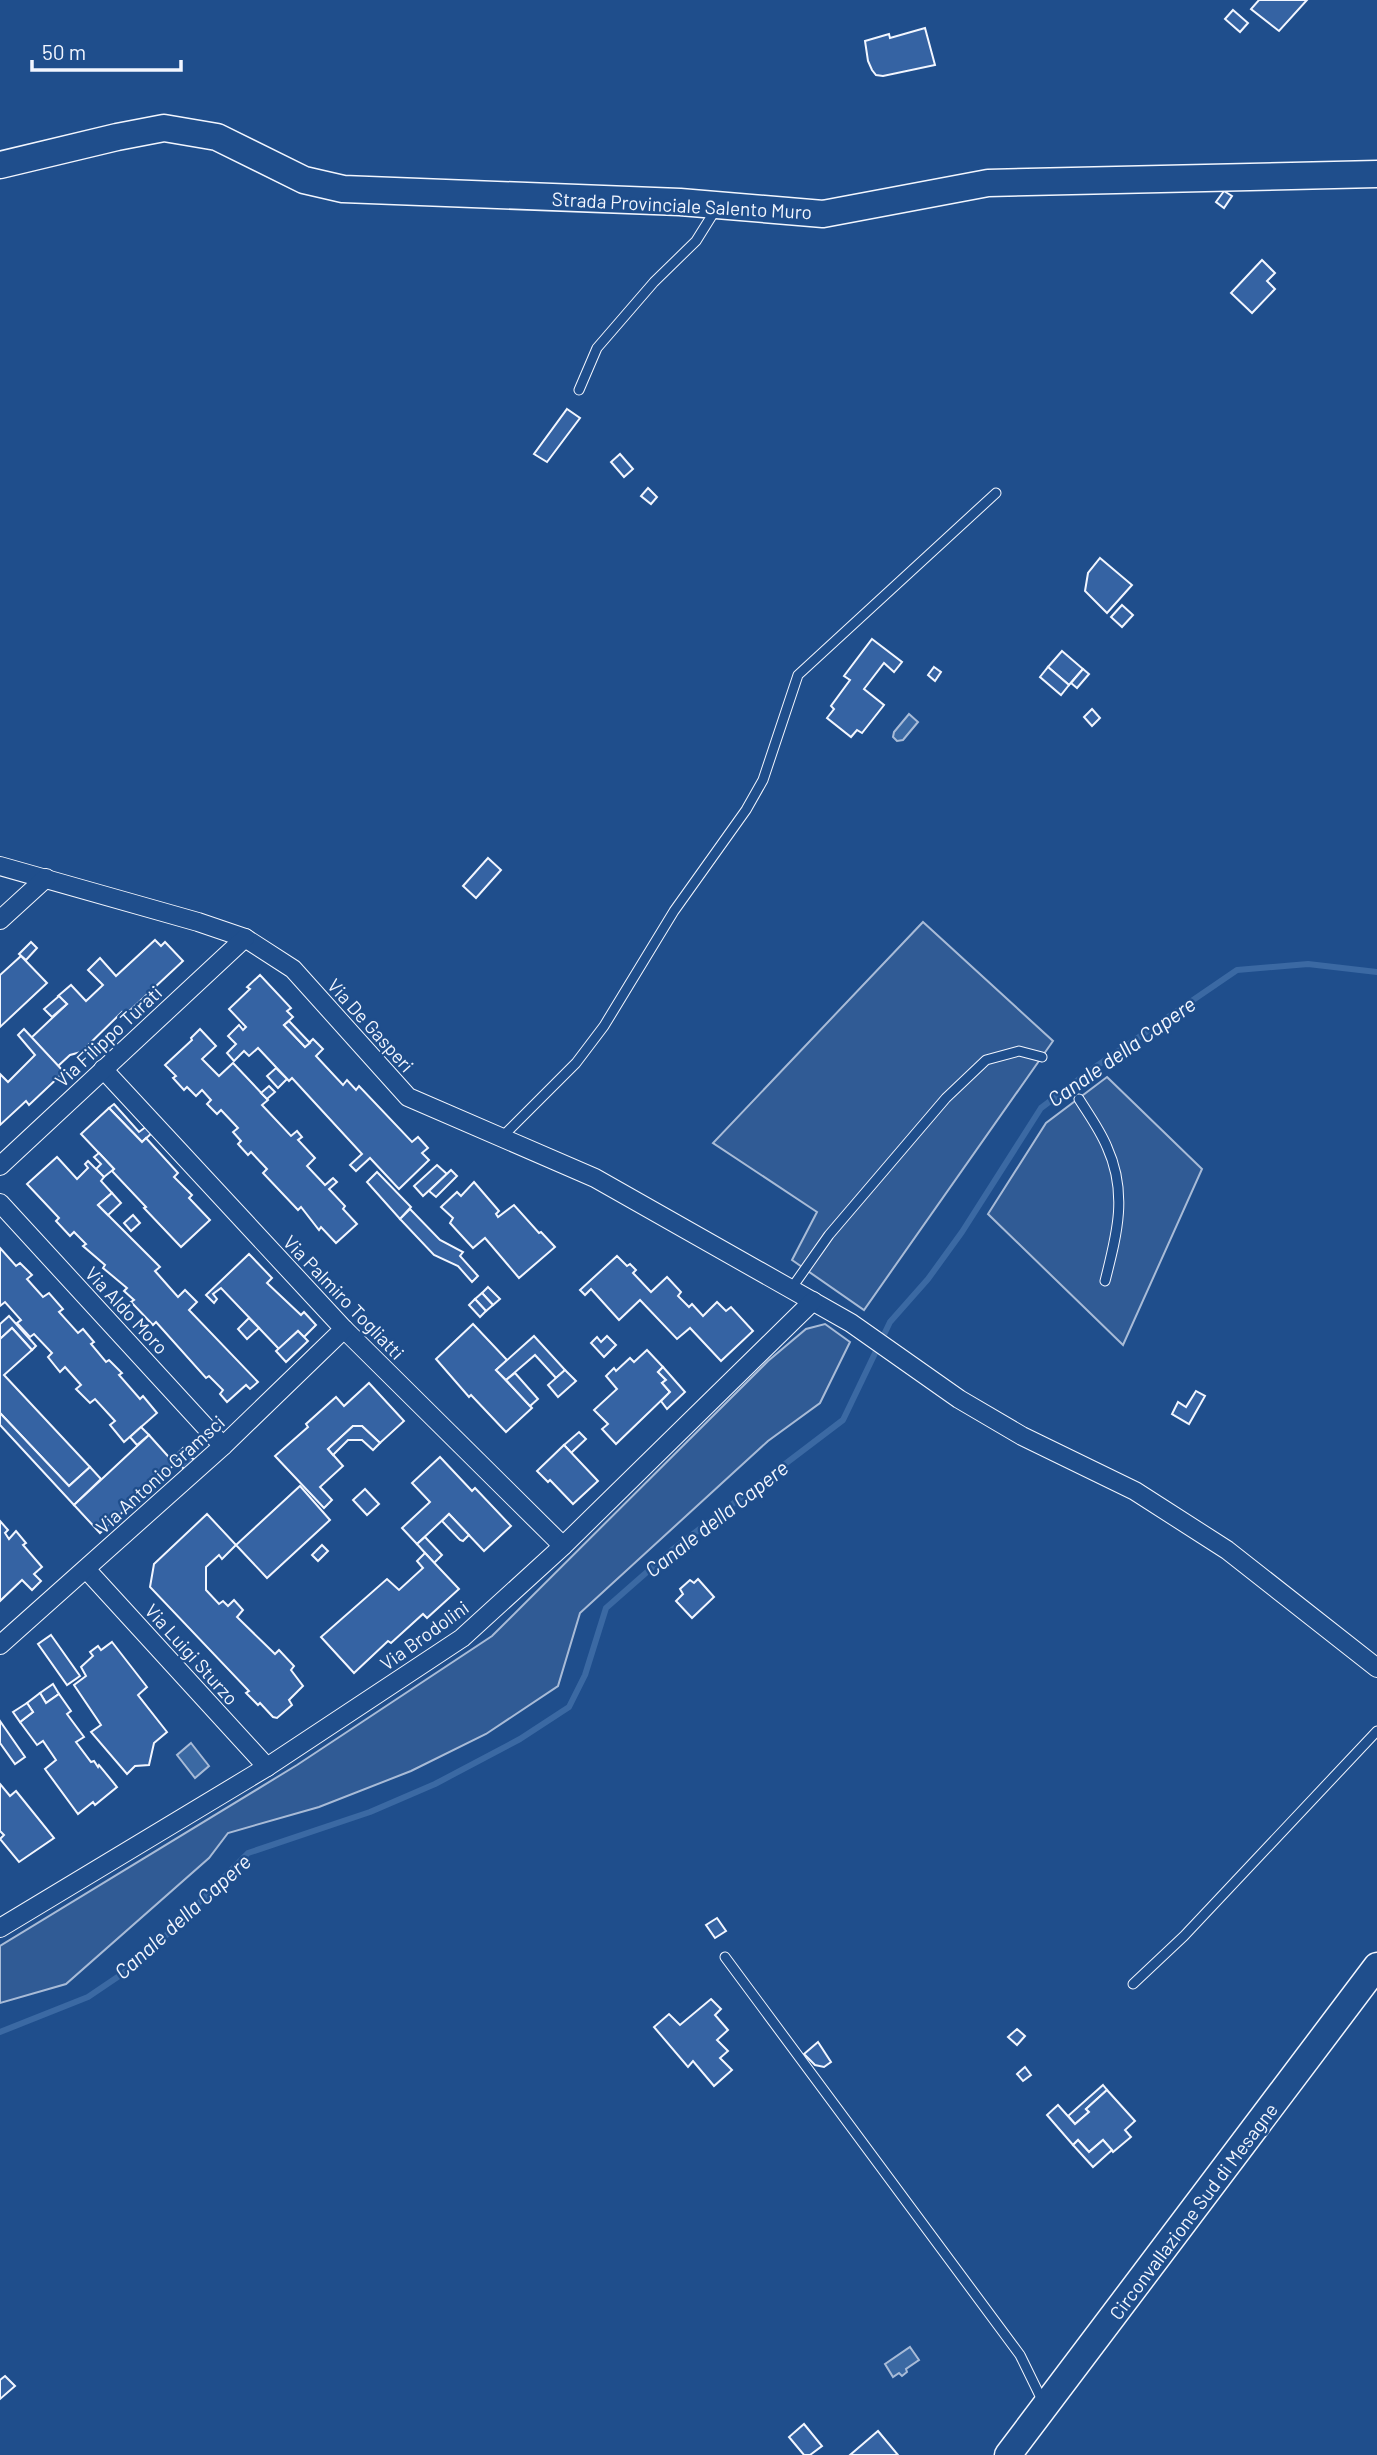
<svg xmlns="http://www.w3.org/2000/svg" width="1377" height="2455" font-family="Barlow,sans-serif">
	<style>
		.parking { fill: #305b95; stroke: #a8bbd7; stroke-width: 2 }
		.water { fill: #3b69a3; stroke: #a8bbd7; stroke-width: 2 }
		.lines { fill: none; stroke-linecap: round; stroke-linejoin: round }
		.stream { stroke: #3b69a3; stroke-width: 6 }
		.building { fill: #3563a3; stroke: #f2f6ff; stroke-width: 2 }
		.lane-casing { stroke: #f2f6ff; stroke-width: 11 }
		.street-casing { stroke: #f2f6ff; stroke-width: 20 }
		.secondary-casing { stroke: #f2f6ff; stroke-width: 29 }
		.lane { stroke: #1f4e8c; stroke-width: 9 }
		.street { stroke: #1f4e8c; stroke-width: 18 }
		.secondary { stroke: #1f4e8c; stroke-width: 26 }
		.labels { text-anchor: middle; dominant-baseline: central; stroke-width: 5; stroke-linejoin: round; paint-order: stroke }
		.street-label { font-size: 19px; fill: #f2f6ff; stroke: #1f4e8c }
		.water-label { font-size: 21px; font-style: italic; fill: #f2f6ff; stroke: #1f4e8c }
	</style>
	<rect width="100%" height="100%" fill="#1f4e8c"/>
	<!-- parking -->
	<g class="parking">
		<path d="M923,922L1053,1041L864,1310L792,1260L817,1212L713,1143Z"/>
		<path d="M1107,1077L1202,1169L1123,1345L988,1214L1046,1123Z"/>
		<path d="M825,1324L850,1342L820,1403L768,1441L580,1613L558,1686L486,1734L411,1771L319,1807L228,1833L209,1858L66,1984L0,2003V1946L297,1765L492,1636L768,1361L806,1329Z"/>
	</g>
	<!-- water -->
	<g class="water">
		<path d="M909,714L918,722L903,740L897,741L893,737L894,732Z"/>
		<path d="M191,1743L209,1766L195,1778L177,1755Z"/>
		<path d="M910,2347L919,2360L906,2369L907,2372L902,2376L899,2373L893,2377L885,2364Z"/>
	</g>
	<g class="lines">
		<!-- stream -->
		<path class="stream" d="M0,2032L88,1997L122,1974L171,1931L248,1853L370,1812L435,1784L520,1739L569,1707L585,1675L606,1608L672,1550L843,1420L890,1322L928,1279L962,1232L1041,1108L1098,1065L1237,970L1308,964L1377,972"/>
	</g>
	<!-- building -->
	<g class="building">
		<path d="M1259,0H1307L1279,31L1251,9Z"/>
		<path d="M1233,10L1248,23L1240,32L1225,19Z"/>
		<path d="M925,28L935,65L883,76L876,75L872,70L868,61L865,41L889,34L890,38Z"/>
		<path d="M1224,191L1232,196L1224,208L1216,202Z"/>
		<path d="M1262,260L1275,273L1267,281L1275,289L1252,313L1231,293Z"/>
		<path d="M567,409L580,418L547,462L534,454Z"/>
		<path d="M620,454L633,469L624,477L611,462Z"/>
		<path d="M648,488L657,497L651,504L641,496Z"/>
		<path d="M1100,558L1132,585L1107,613L1085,591L1088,573Z"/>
		<path d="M1122,605L1133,615L1122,627L1111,617Z"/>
		<path d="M872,639L902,662L894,672L884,663L864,689L884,705L862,733L857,730L851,737L827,718L834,709L831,706L850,680L844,676Z"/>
		<path d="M1062,651L1083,669L1069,685L1048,667Z"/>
		<path d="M934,667L941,672L935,681L928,675Z"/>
		<path d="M1048,667L1069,685L1061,695L1040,677Z"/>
		<path d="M1083,669L1089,674L1077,688L1071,683Z"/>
		<path d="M1092,709L1100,718L1092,726L1084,717Z"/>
		<path d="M488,858L501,870L476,898L463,886Z"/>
		<path d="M155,940L161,946L165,942L183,961L125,1015L122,1012L81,1052L70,1055L58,1066L31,1038L67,1004L58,996L71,985L86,1001L103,985L88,970L100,958L116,976Z"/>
		<path d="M31,942L37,948L26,960L19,954Z"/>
		<path d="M21,956L47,983L0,1027V975Z"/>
		<path d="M260,975L291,1008L287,1011L293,1017L284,1025L305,1047L313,1039L323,1049L316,1056L343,1085L347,1080L356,1090L359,1086L412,1142L418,1137L428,1148L422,1153L429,1160L399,1189L370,1158L356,1171L350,1165L362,1154L292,1078L289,1081L258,1048L249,1056L244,1051L234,1061L227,1053L236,1044L228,1036L239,1025L243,1030L246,1027L229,1009L250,989L247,987Z"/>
		<path d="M59,996L67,1004L52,1017L44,1009Z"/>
		<path d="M289,1021L310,1043L305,1047L284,1025Z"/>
		<path d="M24,1029L64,1072L29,1105L26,1101L0,1125V1074L8,1082L35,1055L18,1035Z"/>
		<path d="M200,1029L216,1046L202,1059L219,1076L233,1063L268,1100L262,1105L291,1136L297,1131L302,1137L298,1140L315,1158L307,1166L325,1185L333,1178L337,1182L329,1189L345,1206L343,1209L357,1224L336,1243L321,1227L319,1230L301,1207L298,1210L263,1173L267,1169L251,1152L248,1155L238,1144L241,1141L233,1132L238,1128L221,1110L217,1114L207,1104L211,1100L202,1090L196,1096L187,1087L184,1090L173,1078L176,1076L165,1065L192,1040L191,1038Z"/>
		<path d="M276,1068L287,1079L278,1088L267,1076Z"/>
		<path d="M269,1086L275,1092L267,1099L261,1093Z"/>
		<path d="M114,1104L139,1132L147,1126L153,1132L142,1142L109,1108Z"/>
		<path d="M109,1108L142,1142L146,1138L178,1173L174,1177L192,1195L189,1198L210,1220L181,1247L144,1208L146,1207L112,1171L114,1169L81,1134Z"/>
		<path d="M99,1153L114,1169L104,1177L96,1169L101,1164L94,1157Z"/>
		<path d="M57,1157L77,1179L88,1168L85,1164L88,1161L104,1177L101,1181L112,1193L98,1205L160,1267L155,1271L178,1297L185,1290L197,1302L189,1310L258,1382L250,1389L246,1385L227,1402L220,1394L223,1390L209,1376L206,1378L156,1322L153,1325L131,1302L134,1300L124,1291L127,1288L103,1268L105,1265L83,1246L86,1244L74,1232L70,1236L56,1221L59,1218L27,1184Z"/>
		<path d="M437,1165L447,1174L423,1196L414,1186Z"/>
		<path d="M451,1170L457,1176L436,1197L429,1191Z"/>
		<path d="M377,1172L411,1207L400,1219L367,1182Z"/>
		<path d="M474,1182L499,1211L496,1214L498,1217L514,1205L539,1233L541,1232L555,1247L519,1278L485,1238L473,1248L450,1223L453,1218L441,1207L457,1192L461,1196Z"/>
		<path d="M112,1193L121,1203L108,1215L98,1205Z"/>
		<path d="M410,1209L440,1240L463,1252L460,1256L478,1276L472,1282L458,1266L434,1255L400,1219Z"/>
		<path d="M133,1215L140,1223L131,1231L124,1223Z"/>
		<path d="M0,1248L16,1266L20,1263L32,1275L27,1279L43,1297L49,1293L63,1309L59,1312L78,1333L83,1329L94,1342L91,1344L106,1362L109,1360L122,1373L119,1375L140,1399L143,1396L157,1413L124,1442L110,1425L115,1421L95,1399L90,1403L76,1389L81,1385L65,1367L60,1372L48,1357L52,1353L34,1334L30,1337L17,1323L21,1320L5,1302L0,1306Z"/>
		<path d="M249,1254L272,1278L267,1283L301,1315L304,1312L316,1325L304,1337L298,1331L279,1349L221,1288L213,1294L217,1299L214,1303L206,1295Z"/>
		<path d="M617,1256L627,1266L630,1264L636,1270L633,1273L651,1292L667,1277L681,1292L678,1296L689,1307L692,1304L703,1316L717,1302L726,1311L731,1307L753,1331L721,1361L690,1328L677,1339L640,1300L619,1320L591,1289L585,1295L580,1290Z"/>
		<path d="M488,1287L500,1299L493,1305L482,1293Z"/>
		<path d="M482,1293L493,1305L486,1311L475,1299Z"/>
		<path d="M475,1299L486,1311L480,1317L469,1305Z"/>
		<path d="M9,1316L36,1346L32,1350L12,1328L0,1339V1324Z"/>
		<path d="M249,1318L259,1328L247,1339L238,1329Z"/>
		<path d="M473,1324L507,1360L496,1370L532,1408L506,1432L471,1395L469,1397L436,1359Z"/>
		<path d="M12,1328L32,1350L4,1375L90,1467L69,1486L0,1413V1339Z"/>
		<path d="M298,1331L308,1341L286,1362L276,1351Z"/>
		<path d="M534,1336L565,1370L556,1378L535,1355L506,1380L496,1370Z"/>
		<path d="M607,1336L616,1345L604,1357L591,1343L597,1337L601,1342Z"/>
		<path d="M647,1350L663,1367L658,1372L666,1380L662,1383L670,1392L616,1444L602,1429L608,1424L594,1410L617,1389L606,1376L614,1368L616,1371L630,1358L634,1362Z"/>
		<path d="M663,1367L685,1392L667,1409L661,1401L670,1392L662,1383L666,1380L658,1372Z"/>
		<path d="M565,1370L576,1381L558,1397L548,1385Z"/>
		<path d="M515,1373L538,1399L530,1406L506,1380Z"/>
		<path d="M369,1383L404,1421L380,1443L362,1426H353L328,1449L343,1466L320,1487L332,1500L324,1508L275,1456L308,1427L306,1424L336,1397L344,1406Z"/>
		<path d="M1196,1391L1205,1396L1189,1424L1172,1414L1178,1402L1186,1407Z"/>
		<path d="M0,1413L69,1486L90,1467L101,1479L74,1505L0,1425Z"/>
		<path d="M353,1426H362L380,1443L373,1450L362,1440H348L333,1455L328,1449Z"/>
		<path d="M141,1427L149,1435L137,1445L130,1437Z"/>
		<path d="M579,1432L586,1439L571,1453L564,1445Z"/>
		<path d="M149,1435L175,1464L100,1533L74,1505Z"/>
		<path d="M564,1445L598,1481L573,1504L550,1480L548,1482L537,1471Z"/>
		<path d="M183,1448L195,1461L185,1470L173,1458Z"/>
		<path d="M440,1457L472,1491L475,1488L511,1526L484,1551L449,1514L417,1544L402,1528L430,1502L412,1483Z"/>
		<path d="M300,1486L330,1520L267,1578L236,1545Z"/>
		<path d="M365,1489L379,1504L367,1515L353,1500Z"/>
		<path d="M207,1514L236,1545L222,1559L219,1555L206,1567V1590L219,1604L223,1601L228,1606L234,1600L243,1610L237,1617L275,1654L279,1650L294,1666L291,1670L303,1686L289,1700L292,1705L277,1718L273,1717L260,1703L258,1705L246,1693L249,1691L150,1587L154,1564Z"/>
		<path d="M449,1514L469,1535L463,1541L460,1540L442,1521Z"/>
		<path d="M0,1521L8,1530L5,1533L9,1539L16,1531L26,1543L23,1545L42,1567L34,1574L41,1581L32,1590L22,1580L0,1601Z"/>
		<path d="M425,1537L442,1555L434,1563L417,1544Z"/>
		<path d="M322,1545L328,1551L318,1561L312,1555Z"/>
		<path d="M425,1553L459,1589L427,1618L423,1614L391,1643L388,1641L354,1673L321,1637L387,1579L399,1590L423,1568L417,1561Z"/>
		<path d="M698,1579L714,1597L692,1618L676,1601L683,1594L680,1589L690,1580L694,1583Z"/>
		<path d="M51,1635L80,1676L67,1685L38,1644Z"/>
		<path d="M112,1642L147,1687L138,1695L167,1732L154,1743L149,1765L135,1766L127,1774L91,1732L101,1725L74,1685L86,1676L81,1667L93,1656L90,1652L98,1646L101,1650Z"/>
		<path d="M53,1684L59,1694L46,1703L40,1693Z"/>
		<path d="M40,1693L46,1703L59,1694L71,1711L67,1714L84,1737L76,1742L91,1762L94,1761L98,1767L99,1765L117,1787L95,1805L93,1802L78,1814L45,1769L56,1760L43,1741L37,1745L20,1722L33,1712L27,1703Z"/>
		<path d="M27,1703L33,1712L20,1722L13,1712Z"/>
		<path d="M0,1721L25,1757L15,1764L0,1743Z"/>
		<path d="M0,1784L10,1796L16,1791L54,1838L19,1862L0,1839L4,1835L0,1831Z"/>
		<path d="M717,1918L726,1931L715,1938L706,1925Z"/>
		<path d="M711,1999L721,2009L715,2015L728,2030L717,2040L728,2051L720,2058L732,2070L714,2086L693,2061L688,2067L654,2027L669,2014L680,2025Z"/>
		<path d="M1017,2029L1025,2036L1017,2045L1008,2037Z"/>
		<path d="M818,2042L831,2062L824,2067L815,2065L804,2054Z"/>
		<path d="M1025,2067L1031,2075L1023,2081L1017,2074Z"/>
		<path d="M1103,2085L1107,2090L1086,2109L1089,2112L1075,2124L1068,2116Z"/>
		<path d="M1107,2090L1135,2121L1125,2130L1131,2137L1113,2152L1103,2140L1089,2152L1078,2140L1073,2145L1047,2115L1058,2105L1075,2124L1089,2112L1086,2109Z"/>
		<path d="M1078,2140L1089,2152L1103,2140L1112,2150L1093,2167L1073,2145Z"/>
		<path d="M5,2376L15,2386L0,2399V2380Z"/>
		<path d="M804,2424L822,2446L810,2455H804L789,2437Z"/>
		<path d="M878,2431L898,2455H850Z"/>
	</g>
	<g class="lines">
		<defs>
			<g id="lane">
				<path d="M579,390L597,348L654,282L696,241L716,209"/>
				<path d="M1079,1099C1089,1115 1100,1130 1107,1147C1128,1193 1117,1234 1105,1281"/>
				<path d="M501,1138L576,1063L604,1026L674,911L746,810L763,780L798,675L996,493"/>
				<path d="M791,1289L829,1235L946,1098L986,1060L1019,1051L1042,1057"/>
				<path d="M725,1957L1020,2355L1043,2402"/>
				<path d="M1133,1984L1184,1936L1377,1731"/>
			</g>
			<g id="street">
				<path d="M0,866L198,922L245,938L293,969L408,1097L595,1178L851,1323L959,1399L1022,1436L1135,1491L1227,1550L1377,1668"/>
				<path d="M0,920L46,878"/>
				<path d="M103,1069L344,1329L563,1546"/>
				<path d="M0,1166L245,938"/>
				<path d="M0,1203L223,1446"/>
				<path d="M86,1569L267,1767"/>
				<path d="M0,1645L223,1446L344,1329"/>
				<path d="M0,1928L267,1767L462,1638L563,1546L813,1301"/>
			</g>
			<g id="secondary">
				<path d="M0,165L117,137L164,128L217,137L304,180L343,189L680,202L823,214L988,183L1377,174"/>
				<path d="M1008,2455L1377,1966"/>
			</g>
		</defs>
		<!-- lane casing -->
		<use href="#lane" class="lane-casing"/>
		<!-- street casing -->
		<use href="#street" class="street-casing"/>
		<!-- secondary casing -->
		<use href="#secondary" class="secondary-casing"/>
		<!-- lane -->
		<use href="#lane" class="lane"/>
		<!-- street -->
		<use href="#street" class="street"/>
		<!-- secondary -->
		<use href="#secondary" class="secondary"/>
	</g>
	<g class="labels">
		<!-- street labels -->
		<g class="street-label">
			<text transform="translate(682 205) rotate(3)">Strada Provinciale Salento Muro</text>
			<text transform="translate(371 1025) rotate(48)">Via De Gasperi</text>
			<text transform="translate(108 1036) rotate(-43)">Via Filippo Turati</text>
			<text transform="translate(344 1297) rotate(46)">Via Palmiro Togliatti</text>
			<text transform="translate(127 1310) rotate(47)">Via Aldo Moro</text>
			<text transform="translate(160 1474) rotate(-42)">Via Antonio Gramsci</text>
			<text transform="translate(424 1635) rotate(-36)">Via Brodolini</text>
			<text transform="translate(192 1654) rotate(48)">Via Luigi Sturzo</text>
			<text transform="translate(1193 2211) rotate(-53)">Circonvallazione Sud di Mesagne</text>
		</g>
		<!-- water labels -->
		<g class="water-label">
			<text transform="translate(1121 1051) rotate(-35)">Canale della Capere</text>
			<text transform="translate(716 1518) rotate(-38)">Canale della Capere</text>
			<text transform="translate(182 1916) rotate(-42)">Canale della Capere</text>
		</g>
	</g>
	<!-- scale -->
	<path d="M32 60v10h149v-10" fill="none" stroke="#f2f6ff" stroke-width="3.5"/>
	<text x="42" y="60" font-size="21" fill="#f2f6ff" stroke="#1f4e8c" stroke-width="5" paint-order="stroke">50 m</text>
</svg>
